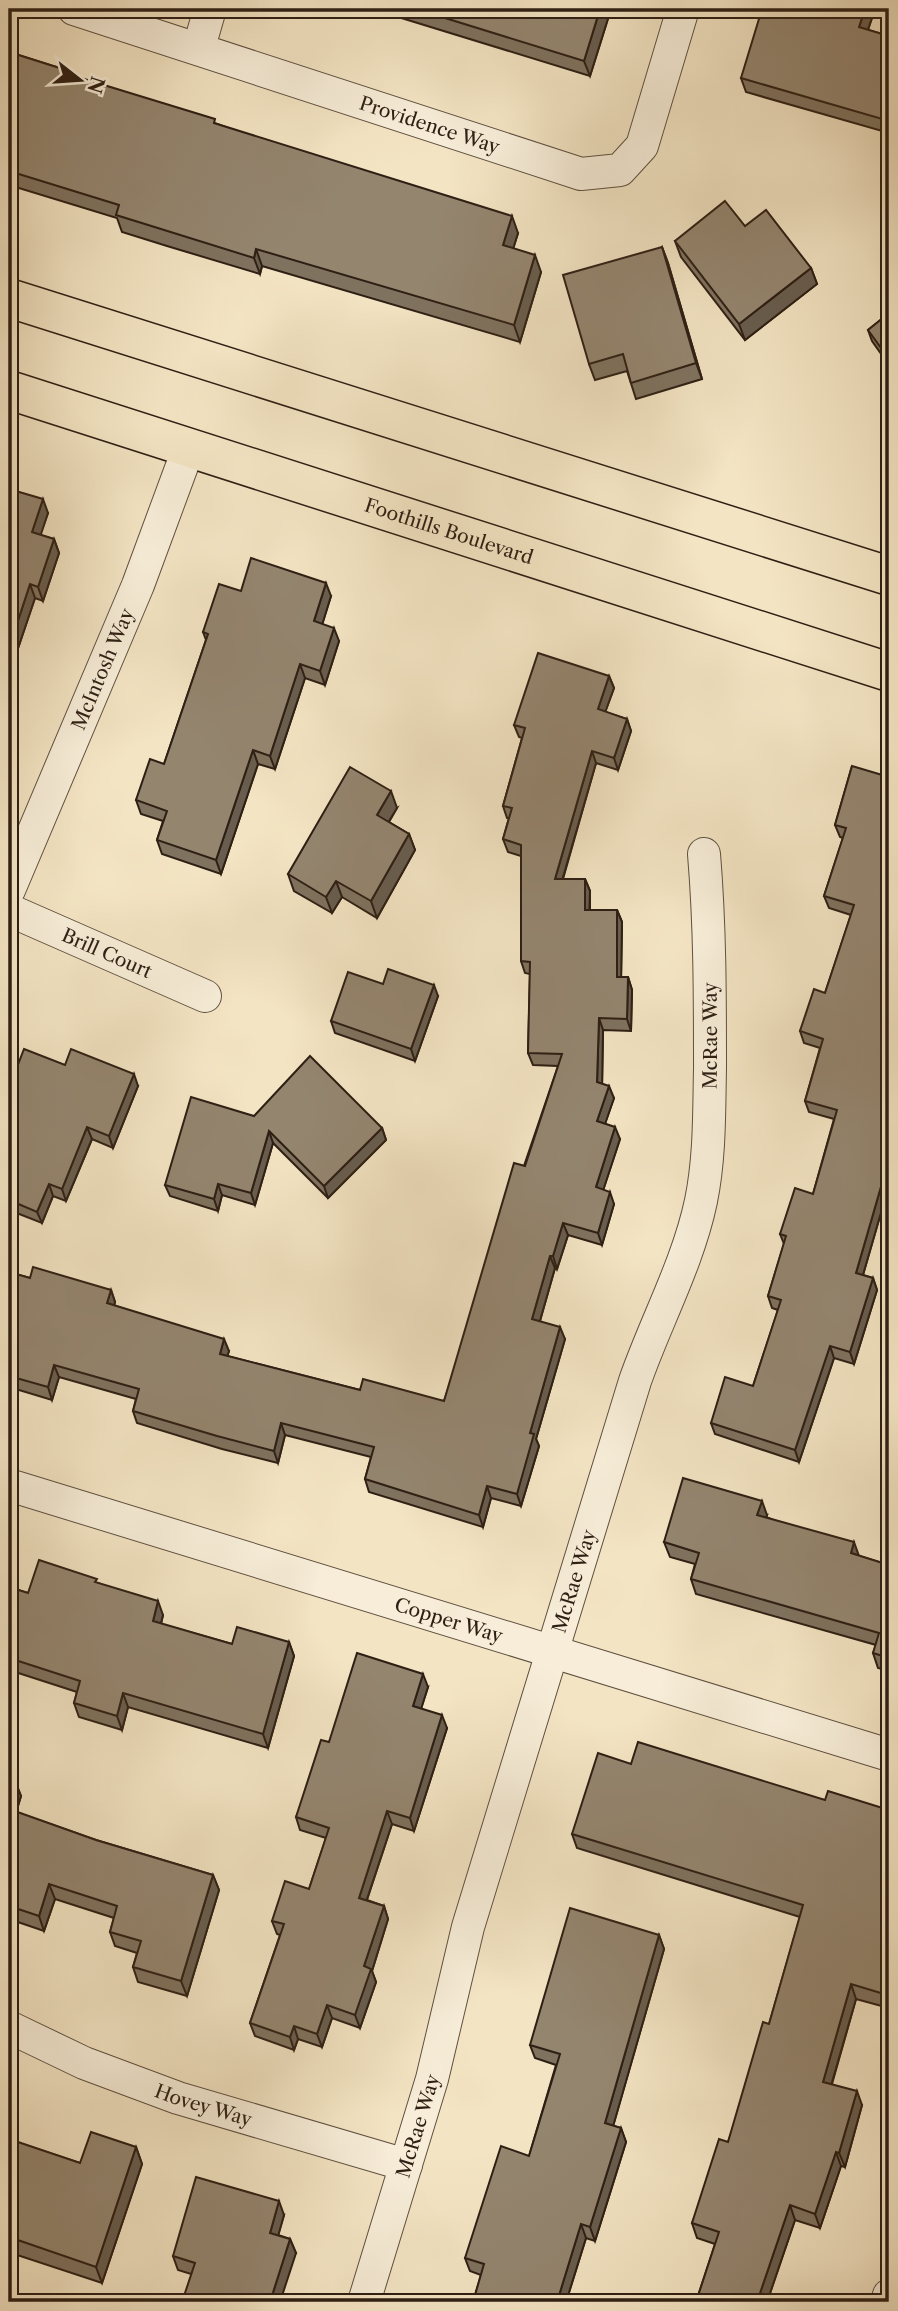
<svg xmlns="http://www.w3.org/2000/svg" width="898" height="2311" font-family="'Libre Caslon Text',serif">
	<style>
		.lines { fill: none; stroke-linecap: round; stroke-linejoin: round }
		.street-casing { stroke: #5f5040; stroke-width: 34 }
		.primary-casing { stroke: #2e1f14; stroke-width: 41 }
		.street { stroke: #f7edd8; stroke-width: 32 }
		.primary { stroke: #f3e4c3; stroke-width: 38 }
		.wall { fill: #7f725f; stroke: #2e1f14; stroke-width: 2 }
		.shaded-wall { fill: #685d4e; stroke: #2e1f14; stroke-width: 2 }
		.building { fill: #94856f; stroke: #2e1f14; stroke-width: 2 }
		.labels { text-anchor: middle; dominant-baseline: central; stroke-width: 5; stroke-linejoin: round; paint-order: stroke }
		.street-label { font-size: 19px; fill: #2e1f14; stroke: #f7edd8 }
	</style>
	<rect width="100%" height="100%" fill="#f3e4c3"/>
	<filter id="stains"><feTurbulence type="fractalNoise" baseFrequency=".00286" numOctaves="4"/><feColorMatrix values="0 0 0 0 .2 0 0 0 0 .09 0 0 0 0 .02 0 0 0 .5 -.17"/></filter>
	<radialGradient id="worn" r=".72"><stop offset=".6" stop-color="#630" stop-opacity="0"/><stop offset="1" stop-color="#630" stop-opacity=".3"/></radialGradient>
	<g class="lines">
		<defs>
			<g id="street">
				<path id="s1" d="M74,9L581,174L620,170L642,146L683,9"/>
				<path d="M199,47L210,9"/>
				<path id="s2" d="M9,890L138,585L189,447"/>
				<path id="s3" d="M9,910L205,996"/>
				<path id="s4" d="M9,1485L889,1755"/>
				<path id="s5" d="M9,2027L84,2063L178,2098L406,2165"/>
				<path id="s6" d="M364,2302L432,2079L468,1927L635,1381C656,1321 688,1263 701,1201C710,1157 709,1112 710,1068C710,996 710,926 704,854"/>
				<path d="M887,2302L889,2295"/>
			</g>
			<g id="primary">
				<path d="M9,298L889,576"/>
				<path id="s7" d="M9,390L889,672"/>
			</g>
		</defs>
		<!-- street casing -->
		<use href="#street" class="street-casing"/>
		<!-- primary casing -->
		<use href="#primary" class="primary-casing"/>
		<!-- street -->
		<use href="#street" class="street"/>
		<!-- primary -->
		<use href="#primary" class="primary"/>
	</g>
	<!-- wall -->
	<g class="wall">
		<path d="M372,9H611L590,76Z"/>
		<path d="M875,9L868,30L889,36V133L746,92L741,78Z"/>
		<path d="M9,52L69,71L70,75L217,124L518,233L513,249L541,272L520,342L262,266L260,274L167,246L122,232L117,218L9,185Z"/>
		<path d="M889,195V231L888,230L883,216Z"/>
		<path d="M745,226L811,268L817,284L745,340L681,257L675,241Z"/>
		<path d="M662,247L668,263L702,379L636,399L627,371L595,380L589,364Z"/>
		<path d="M889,313V365L872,341L868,330Z"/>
		<path d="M9,489L48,513L40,535L54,539L59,553L43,601L35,598L13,663L9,662Z"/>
		<path d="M241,591L331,596L322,624L339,641L325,685L305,678L275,769L258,764L221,874L162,854L157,840L163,821L141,814L136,800L164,764L206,640L203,632Z"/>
		<path d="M609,676L614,688L605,712L627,719L631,731L618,770L596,763L563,879H585L590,891V910H617L622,922L621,977H628L632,990L631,1031L603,1030L602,1084L614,1098L605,1123L620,1139L603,1190L614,1204L602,1245L568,1235L557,1269L555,1268L540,1321L565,1339L536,1439L539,1446L521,1506L491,1498L483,1527L369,1492L365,1479L371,1457L285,1435L278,1463L222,1449L137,1423L133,1411L136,1399L59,1377L52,1400L9,1387V1272L30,1278L111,1290L115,1302L114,1306L229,1351L227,1356L360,1390L444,1401L558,1066L533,1065L528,1053L530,974L525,973L521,961V856L508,852L503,839L509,818H507L503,806L522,738L519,737L514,725Z"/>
		<path d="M852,766L889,1185L863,1275L873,1278L877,1290L854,1364L834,1358L799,1462L715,1434L711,1423L753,1386L778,1310L772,1308L768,1296L784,1244L780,1234L813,1194L834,1119L809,1112L805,1101L820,1048L804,1043L800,1031L825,993L851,915L829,908L824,896L843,838L840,837L835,825Z"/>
		<path d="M397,808L389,822L409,834L415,850L377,918L342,897L332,913L294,891L288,874Z"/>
		<path d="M383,984L438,996L415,1061L335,1033L331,1021Z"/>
		<path d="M138,1086L113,1148L92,1139L66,1201L53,1196L42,1223L9,1210V1088Z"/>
		<path d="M254,1116L382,1128L386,1140L328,1198L273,1143L255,1205L222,1195L218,1211L170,1196L165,1185Z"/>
		<path d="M767,1515L766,1517L859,1556L889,1565V1671L878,1668L873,1653L876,1645L696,1594L691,1579L695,1564L670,1557L664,1542Z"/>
		<path d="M98,1583L163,1615L161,1624L232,1644L289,1642L294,1656L268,1748L128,1707L122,1730L79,1717L74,1703L77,1692L9,1670V1587L28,1593Z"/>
		<path d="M428,1687L421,1708L447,1728L414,1831L392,1824L367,1900L384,1906L388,1919L372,1971L376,1982L360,2028L332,2018L322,2047L298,2039L294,2050L255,2036L250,2023L280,1935L277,1934L272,1921L309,1889L326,1838L300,1830L296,1817L329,1742Z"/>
		<path d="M631,1764L825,1800L889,2008L856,1999L832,2084L862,2105L845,2167L841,2166L820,2228L795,2220L767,2302H696L715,2244L697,2238L692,2223L728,2142L769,2024L800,1917L577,1848L572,1834Z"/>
		<path d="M9,1779L15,1781L21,1796L16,1812L96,1840L213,1875L219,1890L187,1996L138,1982L133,1967L137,1953L115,1946L110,1932L114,1918L55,1899L44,1931L9,1919Z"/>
		<path d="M659,1935L664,1949L613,2126L621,2128L626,2142L595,2241L586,2238L566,2302H473L481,2275L470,2271L465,2258L529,2156L556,2065L535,2058L530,2045Z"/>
		<path d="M9,2119L18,2137L16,2142L80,2163L136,2147L142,2164L102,2283L11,2253L9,2245V2226L10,2223L9,2222Z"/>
		<path d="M284,2215L278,2235L290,2239L296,2253L191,2274L178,2270L173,2256Z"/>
	</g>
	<!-- shaded-wall -->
	<g class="shaded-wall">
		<path d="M600,9H611L590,76L584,61Z"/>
		<path d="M865,9H875L864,41L859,27Z"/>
		<path d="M512,216L518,233L509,262L503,245Z"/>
		<path d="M662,247L668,263L702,379L696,363Z"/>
		<path d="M256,249L262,266L260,274L254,258Z"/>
		<path d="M535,255L541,272L520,342L514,325Z"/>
		<path d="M811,268L817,284L745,340L739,324Z"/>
		<path d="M43,499L48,513L37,546L32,532Z"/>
		<path d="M54,539L59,553L43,601L38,587Z"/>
		<path d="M326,583L331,596L319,635L314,621Z"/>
		<path d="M30,584L35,598L13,663L9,648Z"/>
		<path d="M334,628L339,641L325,685L320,671Z"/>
		<path d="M300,664L305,678L275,769L270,756Z"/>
		<path d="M609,676L614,688L602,721L598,709Z"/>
		<path d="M627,719L631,731L618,770L614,758Z"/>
		<path d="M253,750L258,764L221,874L216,860Z"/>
		<path d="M592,751L596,763L559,891L555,879Z"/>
		<path d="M391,791L397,808L383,831L377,815Z"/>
		<path d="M409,834L415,850L377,918L371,901Z"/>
		<path d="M585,879L590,891L589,922L585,910Z"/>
		<path d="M336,881L342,897L332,913L326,897Z"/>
		<path d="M617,910L622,922L621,989L617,977Z"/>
		<path d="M628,977L632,990L631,1031L627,1019Z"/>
		<path d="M434,985L438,996L415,1061L411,1049Z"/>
		<path d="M599,1018L603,1030L602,1094L597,1082Z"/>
		<path d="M134,1074L138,1086L113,1148L109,1136Z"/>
		<path d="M609,1086L614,1098L602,1133L597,1121Z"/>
		<path d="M87,1127L92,1139L66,1201L62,1189Z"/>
		<path d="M615,1127L620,1139L600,1200L596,1187Z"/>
		<path d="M382,1128L386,1140L328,1198L324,1186Z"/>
		<path d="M269,1131L273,1143L255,1205L251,1193Z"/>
		<path d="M889,1159V1185L860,1285L856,1273Z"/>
		<path d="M49,1184L53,1196L42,1223L37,1212Z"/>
		<path d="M218,1184L222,1195L218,1211L214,1199Z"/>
		<path d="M610,1192L614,1204L602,1245L598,1233Z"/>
		<path d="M563,1223L568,1235L557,1269L553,1256Z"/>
		<path d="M550,1256L555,1268L537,1331L532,1319Z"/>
		<path d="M873,1278L877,1290L854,1364L850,1352Z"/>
		<path d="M111,1290L115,1302L111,1316L107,1303Z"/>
		<path d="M560,1327L565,1339L536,1439L539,1446L521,1506L517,1494L530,1433Z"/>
		<path d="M224,1339L229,1351L224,1366L220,1354Z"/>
		<path d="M830,1346L834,1358L799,1462L795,1450Z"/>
		<path d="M54,1365L59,1377L52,1400L48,1387Z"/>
		<path d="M281,1423L285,1435L278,1463L274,1451Z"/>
		<path d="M487,1486L491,1498L483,1527L479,1515Z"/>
		<path d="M762,1501L767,1515L763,1529L757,1515Z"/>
		<path d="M854,1542L859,1556L851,1553Z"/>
		<path d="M158,1601L163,1615L158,1635L153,1621Z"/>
		<path d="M289,1642L294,1656L268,1748L263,1734Z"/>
		<path d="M423,1674L428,1687L418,1719L413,1706Z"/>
		<path d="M123,1693L128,1707L122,1730L117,1716Z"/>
		<path d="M442,1715L447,1728L414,1831L410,1818Z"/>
		<path d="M15,1781L21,1796L13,1823L9,1813V1803Z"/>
		<path d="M387,1811L392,1824L363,1911L359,1898Z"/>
		<path d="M213,1875L219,1890L187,1996L181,1981Z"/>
		<path d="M49,1884L55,1899L44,1931L39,1916Z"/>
		<path d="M384,1906L388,1919L372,1971L376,1982L360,2028L355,2015L364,1966Z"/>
		<path d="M659,1935L664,1949L610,2137L605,2123Z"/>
		<path d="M889,1974V2008L884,1994Z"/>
		<path d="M851,1984L856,1999L828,2096L823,2082Z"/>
		<path d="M327,2005L332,2018L322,2047L317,2034Z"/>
		<path d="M294,2026L298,2039L294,2050L290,2037Z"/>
		<path d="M857,2091L862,2105L845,2167L839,2153Z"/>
		<path d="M12,2121L18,2137L10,2154L9,2150V2128Z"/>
		<path d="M621,2128L626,2142L595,2241L590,2227Z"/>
		<path d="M136,2147L142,2164L102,2283L96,2267Z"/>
		<path d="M836,2152L841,2166L820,2228L815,2214Z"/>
		<path d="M279,2201L284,2215L275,2247L270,2233Z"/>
		<path d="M790,2205L795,2220L767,2302H757Z"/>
		<path d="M581,2224L586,2238L566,2302H557Z"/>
		<path d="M290,2239L296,2253L280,2302H270Z"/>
	</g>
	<!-- building -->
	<g class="building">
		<path d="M416,9H600L584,61Z"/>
		<path d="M762,9H865L859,27L889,36V121L741,78Z"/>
		<path d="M9,52L69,71L68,74L215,119L214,123L512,216L503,245L535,255L514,325L256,249L254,258L161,229L116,215L119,205L9,171Z"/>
		<path d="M889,195V218L883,216Z"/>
		<path d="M725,201L745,226L766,210L811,268L739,324L675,241Z"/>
		<path d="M662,247L696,363L631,383L623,354L589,364L563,275Z"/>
		<path d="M889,313V359L868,330Z"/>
		<path d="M9,489L43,499L32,532L54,539L38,587L30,584L9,648Z"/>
		<path d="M251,558L326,583L314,621L334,628L320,671L300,664L270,756L253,750L216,860L157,840L167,811L136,800L150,759L164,764L208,634L203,632L219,584L241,591Z"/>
		<path d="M538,653L609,676L598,709L627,719L614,758L592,751L555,879H585V910H617V977H628L627,1019L599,1018L597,1082L609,1086L597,1121L615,1127L596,1187L610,1192L598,1233L563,1223L553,1256H550L532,1319L560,1327L530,1433L534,1434L517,1494L487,1486L479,1515L365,1479L374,1447L281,1423L274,1451L217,1436L133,1411L139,1389L54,1365L48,1387L9,1376V1272L30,1278L33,1267L111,1290L107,1303L224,1339L220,1354L360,1390L363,1379L444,1401L514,1163L525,1166L562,1054L528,1053L530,962L521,961V845L503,839L512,808L503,806L525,728L514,725Z"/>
		<path d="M852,766L889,777V1067L887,1075L889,1076V1159L856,1273L873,1278L850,1352L830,1346L795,1450L711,1423L725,1377L753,1386L781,1300L768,1296L786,1236L780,1234L795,1188L813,1194L837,1110L805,1101L823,1039L800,1031L814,989L825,993L854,905L824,896L846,828L835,825Z"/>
		<path d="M350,767L391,791L377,815L409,834L371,901L336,881L326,897L288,874Z"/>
		<path d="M388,969L434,985L411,1049L331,1021L348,972L383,984Z"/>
		<path d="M24,1049L65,1065L71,1049L134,1074L109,1136L87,1127L62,1189L49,1184L37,1212L9,1200V1088Z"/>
		<path d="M310,1056L382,1128L324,1186L269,1131L251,1193L218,1184L214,1199L165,1185L191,1097L254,1116Z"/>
		<path d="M683,1478L762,1501L757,1515L854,1542L851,1553L889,1565V1658L873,1653L879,1633L691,1579L699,1553L664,1542Z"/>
		<path d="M39,1560L97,1579L95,1582L158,1601L153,1621L232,1644L237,1627L289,1642L263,1734L123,1693L117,1716L74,1703L80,1681L9,1658V1587L28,1593Z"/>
		<path d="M357,1653L423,1674L413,1706L442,1715L410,1818L387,1811L359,1898L384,1906L364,1966L371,1969L355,2015L327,2005L317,2034L294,2026L290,2037L250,2023L284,1924L272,1921L285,1881L309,1889L329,1828L296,1817L321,1740L329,1742Z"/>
		<path d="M638,1742L825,1800L828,1791L889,1810V1974L884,1994L851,1984L823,2082L857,2091L839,2153L836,2152L815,2214L790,2205L757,2302H696L719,2232L692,2223L719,2139L728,2142L763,2022L769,2024L803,1905L572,1834L598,1753L631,1764Z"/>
		<path d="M9,1779L15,1781L9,1803Z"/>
		<path d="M9,1809L96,1840L213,1875L181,1981L133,1967L141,1941L110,1932L117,1906L49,1884L39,1916L9,1906Z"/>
		<path d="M570,1908L659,1935L605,2123L621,2128L590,2227L581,2224L557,2302H473L484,2264L465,2258L501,2146L529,2156L560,2054L530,2045Z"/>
		<path d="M91,2132L136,2147L96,2267L9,2237V2226L14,2211L9,2209V2139L80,2163Z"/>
		<path d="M196,2177L279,2201L270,2233L290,2239L270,2302H182L195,2263L173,2256Z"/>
	</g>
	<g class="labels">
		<!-- street labels -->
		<g class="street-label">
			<text stroke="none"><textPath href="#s1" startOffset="374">Providence Way</textPath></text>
			<text stroke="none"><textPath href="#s7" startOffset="462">Foothills Boulevard</textPath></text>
			<text stroke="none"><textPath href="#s2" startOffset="240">McIntosh Way</textPath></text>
			<text stroke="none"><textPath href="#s3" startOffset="107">Brill Court</textPath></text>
			<text stroke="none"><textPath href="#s6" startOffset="1318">McRae Way</textPath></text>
			<text stroke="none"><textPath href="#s6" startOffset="751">McRae Way</textPath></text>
			<text stroke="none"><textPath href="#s4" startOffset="460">Copper Way</textPath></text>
			<text stroke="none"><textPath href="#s5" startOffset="210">Hovey Way</textPath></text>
			<text stroke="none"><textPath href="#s6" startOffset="184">McRae Way</textPath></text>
		</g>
	</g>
	<!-- margin -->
	<rect width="898" height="2311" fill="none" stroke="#f3e4c3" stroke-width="35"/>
	<rect x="10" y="10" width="877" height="2290" fill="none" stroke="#2e1f14" stroke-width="3.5"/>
	<rect x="18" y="18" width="863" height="2276" fill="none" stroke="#2e1f14" stroke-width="2"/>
	<!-- north arrow -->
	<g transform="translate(80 80) rotate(107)" stroke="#f7edd8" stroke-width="5" paint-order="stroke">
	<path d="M0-5L12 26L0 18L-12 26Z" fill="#2e1f14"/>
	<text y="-10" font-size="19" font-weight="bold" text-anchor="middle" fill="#2e1f14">N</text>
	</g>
	<rect width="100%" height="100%" filter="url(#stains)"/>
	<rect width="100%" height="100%" fill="url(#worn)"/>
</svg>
